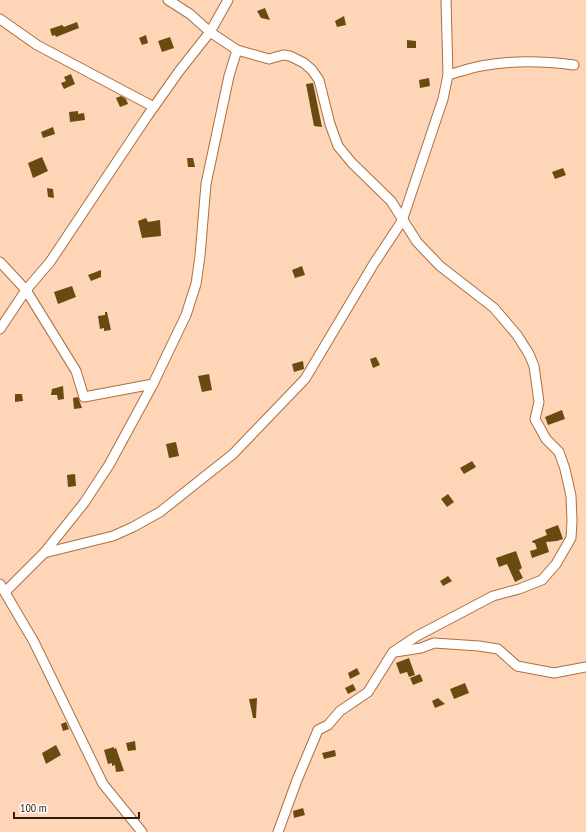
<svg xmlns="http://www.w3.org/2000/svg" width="586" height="832" font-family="'PT Sans Narrow',sans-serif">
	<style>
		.building { fill: #694b12 }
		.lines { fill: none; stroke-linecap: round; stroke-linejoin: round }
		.street-casing { stroke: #ad6f3e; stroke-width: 11 }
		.street { stroke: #fff; stroke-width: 9 }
	</style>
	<rect width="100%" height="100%" fill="#fed5b7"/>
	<!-- building -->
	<g class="building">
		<path d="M265,8L267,13L270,20L261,18L257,11Z"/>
		<path d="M344,16L346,25L337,27L335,21Z"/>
		<path d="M77,22L79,28L56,37L55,35L52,36L50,29L62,25L64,27Z"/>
		<path d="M146,35L148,43L142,45L139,38Z"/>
		<path d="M170,37L174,48L162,52L158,41Z"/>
		<path d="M407,40L416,41V48H407Z"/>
		<path d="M71,74L75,84L64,89L61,83L66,81L64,77Z"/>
		<path d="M429,78L430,86L420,88L419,80Z"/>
		<path d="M313,83L322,127L314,126L306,84Z"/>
		<path d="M121,96L126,99L128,104L120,107L116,98Z"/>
		<path d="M78,111V114L84,113L85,120L70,122L69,112Z"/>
		<path d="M53,127L55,134L43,138L41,132Z"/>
		<path d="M42,157L48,171L33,178L28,163Z"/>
		<path d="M187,158H193L195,167H188Z"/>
		<path d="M563,168L566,175L555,179L552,172Z"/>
		<path d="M47,188L53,189L54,198L48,197Z"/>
		<path d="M146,218L148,222L160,220L161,236L142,238L138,221Z"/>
		<path d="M302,266L305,275L295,278L292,270Z"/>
		<path d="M101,270V277L91,281L88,275Z"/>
		<path d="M72,286L76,297L58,304L54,292Z"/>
		<path d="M105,312H107L111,330L104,331V328L100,329L98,316L105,315Z"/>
		<path d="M376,357L380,365L373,368L370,359Z"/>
		<path d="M303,361L304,369L294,372L292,364Z"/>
		<path d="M209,374L212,390L202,392L198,376Z"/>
		<path d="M63,386L64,399L58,400L57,395H51L52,389Z"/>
		<path d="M15,394H22L23,401L15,402Z"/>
		<path d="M78,397L82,408L74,409L73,398Z"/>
		<path d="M562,410L565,419L548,425L545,417Z"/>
		<path d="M176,442L179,456L169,458L166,444Z"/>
		<path d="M472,461L476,467L464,474L460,468Z"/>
		<path d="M75,474L76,486L68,487L67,475Z"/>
		<path d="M448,494L454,502L447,507L441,499Z"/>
		<path d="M558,525L563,539L557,541L546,542L549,552L532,558L530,551L537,549L535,543H533L532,541L547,535L545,530Z"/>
		<path d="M516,551L522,568L519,570L523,578L515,582L507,564L499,567L496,558Z"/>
		<path d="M448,576L452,581L443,586L440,581Z"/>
		<path d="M409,658L415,675L409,677L407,672L400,674L396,663Z"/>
		<path d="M357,668L360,674L350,679L348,673Z"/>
		<path d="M420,674L423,681L413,685L410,678Z"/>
		<path d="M465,683L469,693L454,699L450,689Z"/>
		<path d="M353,684L356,690L348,694L345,688Z"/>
		<path d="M257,698L256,718H253L249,699Z"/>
		<path d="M438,698L445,704L435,708L432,701Z"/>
		<path d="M66,722L69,729L63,731L61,724Z"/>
		<path d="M135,741L136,750L128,751L126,743Z"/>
		<path d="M56,745L61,755L46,764L42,753Z"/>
		<path d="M114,747V749L116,748L124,771L116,772L115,765L112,766V763L108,764L104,750Z"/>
		<path d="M335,750L336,756L324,759L322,753Z"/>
		<path d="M303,808L305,815L294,818L293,811Z"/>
	</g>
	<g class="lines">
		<defs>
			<g id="street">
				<path d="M168,0L190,14L210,32L237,50L269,59L283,55L290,56L304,63L312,70L319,80L330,124L338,146L352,163L391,201L417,242L440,266L494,308L517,335L529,354L534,366L539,402L535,419L546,439L559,452L565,469L571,496L572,521L571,538L556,564L542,580L519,589L493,596L417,636L393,652L368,692L340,711L328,725L318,730L297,780L278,832"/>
				<path d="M0,19L37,45L154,107"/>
				<path d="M448,75C459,72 470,68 481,66C512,60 543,61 574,65"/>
				<path d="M0,262L26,290L76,371L84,397L153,384"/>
				<path d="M0,329L26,290L50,262L146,118L180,70L210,32L228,0"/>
				<path d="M44,553L113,536L133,527L160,512L233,454L305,379L373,265L402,221L443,99L448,75L446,0"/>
				<path d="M0,584L34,642L103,784L142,832"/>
				<path d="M5,592L44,553L84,503L109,465L153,384L186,315L196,284L200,256L206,184L229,76L237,50"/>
				<path d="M395,652L421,648L434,643L479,646L498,649L517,666L554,673L586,667"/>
			</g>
		</defs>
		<!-- street casing -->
		<use href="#street" class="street-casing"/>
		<!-- street -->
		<use href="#street" class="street"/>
	</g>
	<!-- scale -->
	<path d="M14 812v6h125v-6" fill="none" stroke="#341b07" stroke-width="2"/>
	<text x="20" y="812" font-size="12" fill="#341b07" stroke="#ffffff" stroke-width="3" paint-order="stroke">100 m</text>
</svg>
